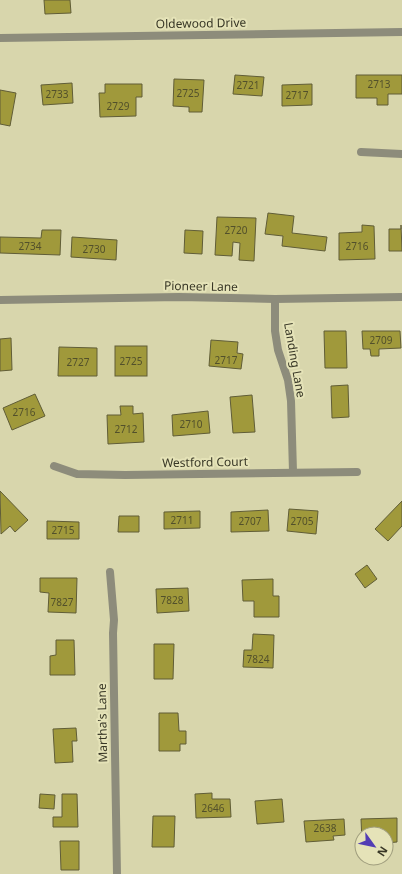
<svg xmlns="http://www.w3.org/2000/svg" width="402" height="874" font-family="'Noto Sans',sans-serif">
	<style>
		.building { fill: #a0993b; stroke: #605d37 }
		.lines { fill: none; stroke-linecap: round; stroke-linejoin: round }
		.service { stroke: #8d8c7b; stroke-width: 8 }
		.minor { stroke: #8d8c7b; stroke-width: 8 }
		.labels { text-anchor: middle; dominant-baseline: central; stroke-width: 4; stroke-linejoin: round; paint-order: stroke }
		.number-label { font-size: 10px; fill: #52502b }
		.street-label { font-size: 12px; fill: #383726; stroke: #e5e3b8 }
	</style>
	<rect width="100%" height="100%" fill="#d8d6ac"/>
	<!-- building -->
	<g class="building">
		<path d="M44,0H70L71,13L45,14Z"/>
		<path d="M235,75L264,77L262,96L233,94Z"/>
		<path d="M356,75H402V94H388V105H377V98H356Z"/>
		<path d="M174,79L204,80L202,112H189V107L173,106Z"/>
		<path d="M72,83L73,103L43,105L41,85Z"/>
		<path d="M105,84H142V97H136V116L100,117L99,93H105Z"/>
		<path d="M312,84V105L282,106V85Z"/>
		<path d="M0,90L16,93L10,126L0,124Z"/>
		<path d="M268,213L294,216L292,233L327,237L325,251L282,246L283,236L265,234Z"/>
		<path d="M217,217L256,218L254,261L239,260L240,243L233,242L232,256L215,255Z"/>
		<path d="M362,225L374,226L375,259L339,260V233L362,232Z"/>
		<path d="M401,225L402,251H389V229H401Z"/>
		<path d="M42,230H61L60,255L0,253V237L41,238Z"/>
		<path d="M185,230L203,231L202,254L184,253Z"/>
		<path d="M72,237L117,240L116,260L71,257Z"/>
		<path d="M324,331H346L347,368H325Z"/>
		<path d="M362,331H400L401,348L379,349V356H371L370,349H363Z"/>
		<path d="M11,338L12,370L0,371V339Z"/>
		<path d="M211,340L238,342L237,353L243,354L241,369L209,366Z"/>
		<rect x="115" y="346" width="32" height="30"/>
		<path d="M59,347L97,348V376H58Z"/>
		<path d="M348,385L349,417L332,418L331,386Z"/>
		<path d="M35,394L45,416L12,430L3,408Z"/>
		<path d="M252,395L255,432L233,433L230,397Z"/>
		<path d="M120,406H133V414L143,413L144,442L108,444L107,415H121Z"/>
		<path d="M208,411L210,433L173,436L172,415Z"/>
		<path d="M0,491L28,520L15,532L10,526L1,534Z"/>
		<path d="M402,501V526L388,541L375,529Z"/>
		<path d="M289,509L318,511L316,534L287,531Z"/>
		<path d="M268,510L269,531L231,532V512Z"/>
		<path d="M200,511V528L164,529V512Z"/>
		<path d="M119,516H139V532H118Z"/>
		<path d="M47,521L79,522V539H47Z"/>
		<path d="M367,565L377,579L365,588L355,574Z"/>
		<path d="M40,578H77L76,613L48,612L49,593L40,592Z"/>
		<path d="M273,579V596H279V617H254V601H243L242,580Z"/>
		<path d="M188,588L189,611L157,613L156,589Z"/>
		<path d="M253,634L274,635L273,668L243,667L244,650H252Z"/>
		<path d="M56,640H74L75,675H50V656L56,655Z"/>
		<path d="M154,644H174L173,679H154Z"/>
		<path d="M159,713H178L179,731H186V744H180V751H159Z"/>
		<path d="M76,728L77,741H72L73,762L55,763L53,729Z"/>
		<path d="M212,793V799H230L231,817L196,818L195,794Z"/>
		<path d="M40,794L55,795L54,809L39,808Z"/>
		<path d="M62,794H77L78,827H53V817H62Z"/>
		<path d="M282,799L284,822L257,824L255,801Z"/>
		<path d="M153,816H175L174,847H152Z"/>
		<path d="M397,818V842L386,843V834H362V842L361,819Z"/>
		<path d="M344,819L345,835L333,836L334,840L306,842L304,821Z"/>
		<path d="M60,841H79V870H61Z"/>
	</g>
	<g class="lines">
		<!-- service -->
		<path class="service" d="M361,152L402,154"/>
		<!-- minor -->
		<g class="minor">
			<path d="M0,38L402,32"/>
			<path d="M275,299V331L278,350L288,380L291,401L293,472"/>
			<path d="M0,300L179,297L275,299L402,297"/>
			<path d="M54,466L77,474L125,475L357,472"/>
			<path d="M110,572L114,620L113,633L117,874"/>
		</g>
	</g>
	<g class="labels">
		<!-- number labels -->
		<g class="number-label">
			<text x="379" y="84">2713</text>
			<text x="248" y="85">2721</text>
			<text x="188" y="93">2725</text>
			<text x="57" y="94">2733</text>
			<text x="297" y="95">2717</text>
			<text x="118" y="106">2729</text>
			<text x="236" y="230">2720</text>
			<text x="30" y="246">2734</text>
			<text x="357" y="246">2716</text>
			<text x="94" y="249">2730</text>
			<text x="381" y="340">2709</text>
			<text x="226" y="360">2717</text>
			<text x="131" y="361">2725</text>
			<text x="78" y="362">2727</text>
			<text x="24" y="412">2716</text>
			<text x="191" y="424">2710</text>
			<text x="126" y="429">2712</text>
			<text x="182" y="520">2711</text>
			<text x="250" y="521">2707</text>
			<text x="302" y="521">2705</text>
			<text x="63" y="530">2715</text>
			<text x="172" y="600">7828</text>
			<text x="62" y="602">7827</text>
			<text x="258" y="659">7824</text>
			<text x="213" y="808">2646</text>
			<text x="325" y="828">2638</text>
		</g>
		<!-- street labels -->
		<g class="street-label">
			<text transform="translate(201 23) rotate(-1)">Oldewood Drive</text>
			<text transform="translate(201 286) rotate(1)">Pioneer Lane</text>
			<text transform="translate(295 360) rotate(80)">Landing Lane</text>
			<text transform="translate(205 462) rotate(-1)">Westford Court</text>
			<text transform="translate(102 723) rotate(-91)">Martha's Lane</text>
		</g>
	</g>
	<!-- north arrow -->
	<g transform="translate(374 846) rotate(123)"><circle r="19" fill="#e5e3b8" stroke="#a09e7e"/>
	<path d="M0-3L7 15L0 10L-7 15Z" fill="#523db4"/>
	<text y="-6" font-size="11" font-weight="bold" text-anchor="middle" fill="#383726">N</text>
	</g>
</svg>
